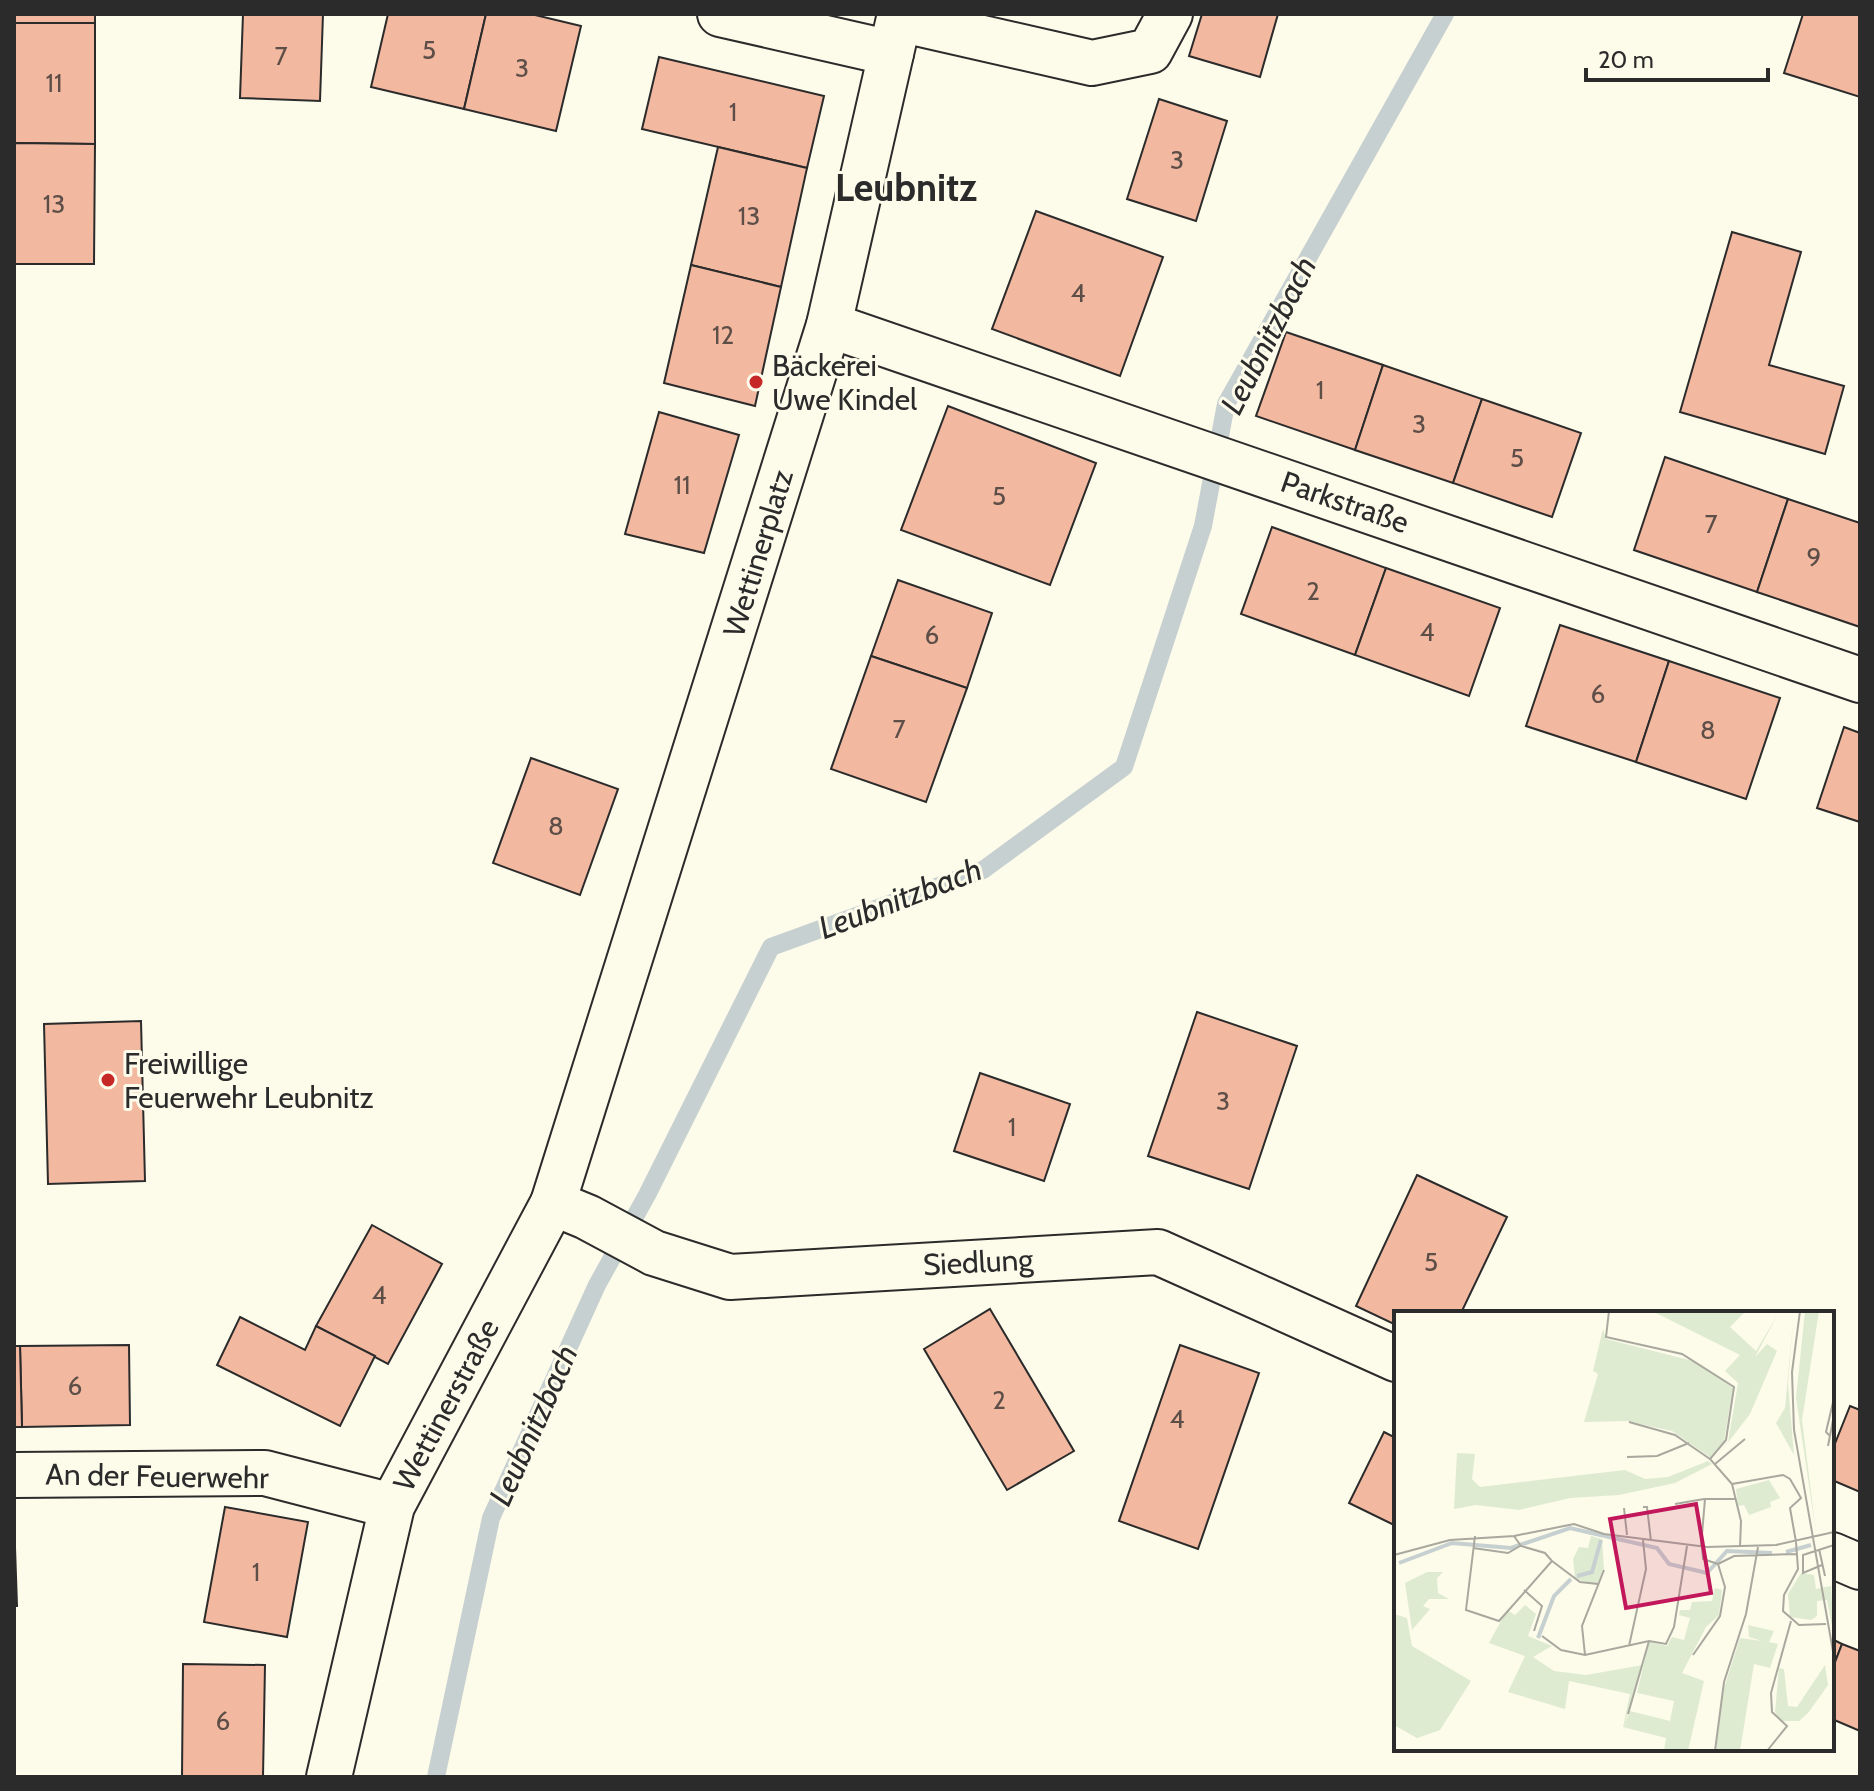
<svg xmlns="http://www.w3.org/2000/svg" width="1874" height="1791" font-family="Cabin,sans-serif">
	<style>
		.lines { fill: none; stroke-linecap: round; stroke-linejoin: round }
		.stream { stroke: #c7d0d0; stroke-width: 18 }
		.building { fill: #f2b8a0; stroke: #2b2b2b; stroke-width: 2 }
		.street-casing { stroke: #2b2b2b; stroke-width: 48 }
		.secondary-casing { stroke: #2b2b2b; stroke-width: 48 }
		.street { stroke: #fdfbea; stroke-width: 44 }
		.secondary { stroke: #fdfbea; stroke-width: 44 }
		.poi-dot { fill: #c62828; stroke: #fdfbea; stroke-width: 3 }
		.labels { text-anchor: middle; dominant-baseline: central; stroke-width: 6; stroke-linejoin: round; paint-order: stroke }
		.number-label { font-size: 26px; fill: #5d4e48 }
		.poi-label { font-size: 30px; fill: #2b2b2b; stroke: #fdfbea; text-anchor: start }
		.street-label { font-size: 30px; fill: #2b2b2b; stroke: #fdfbea }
		.water-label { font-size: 32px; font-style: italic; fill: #2b2b2b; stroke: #fdfbea }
		.district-label { font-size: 38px; font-weight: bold; fill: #2b2b2b; stroke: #fdfbea }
		.inset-river { fill: none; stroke: #c7d0d0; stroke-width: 4 }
		.inset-road { fill: none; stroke: #a9a89e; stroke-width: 2 }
		.view { fill: #c2185b; fill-opacity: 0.15; stroke: #c2185b; stroke-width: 4 }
		.inset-edge { fill: none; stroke: #2b2b2b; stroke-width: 4 }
	</style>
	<rect width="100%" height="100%" fill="#fdfbea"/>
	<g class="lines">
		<!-- stream -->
		<path class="stream" d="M436,1777L491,1518L597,1285L647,1195L771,947L983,870L1124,767L1203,526L1226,404L1445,14"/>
	</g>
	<!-- building -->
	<g class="building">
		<rect x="14" y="14" width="81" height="9"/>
		<path d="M243,14H323L320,101L240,98Z"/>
		<path d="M388,14H486L464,109L371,87Z"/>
		<path d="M486,14H531L581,26L556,131L464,109Z"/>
		<path d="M1202,14H1278L1260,77L1189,56Z"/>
		<path d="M1803,14H1860V97L1784,73Z"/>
		<path d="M14,23H95V144L14,143Z"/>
		<path d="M659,57L824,96L807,168L642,129Z"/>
		<path d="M1159,99L1227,121L1196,221L1127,199Z"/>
		<path d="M14,143L95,144L94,264H14Z"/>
		<path d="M718,147L807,168L781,287L691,265Z"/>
		<path d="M1036,211L1163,257L1120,376L992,329Z"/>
		<path d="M1732,232L1801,252L1769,365L1844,386L1825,454L1680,412Z"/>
		<path d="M691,265L781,287L755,406L664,383Z"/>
		<path d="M1286,332L1383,365L1355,450L1256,416Z"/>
		<path d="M1383,365L1482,399L1453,483L1355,450Z"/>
		<path d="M1482,399L1581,433L1552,517L1453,483Z"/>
		<path d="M948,406L1096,463L1050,585L901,530Z"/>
		<path d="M659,412L739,435L704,553L625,534Z"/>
		<path d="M1665,457L1788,499L1757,592L1634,550Z"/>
		<path d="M1788,499L1860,523V627L1757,592Z"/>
		<path d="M1272,527L1386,568L1355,655L1241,614Z"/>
		<path d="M1386,568L1500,608L1469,696L1355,655Z"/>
		<path d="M898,580L992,613L967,688L871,656Z"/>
		<path d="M1560,625L1669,661L1636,762L1526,726Z"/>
		<path d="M871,656L967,688L926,802L831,769Z"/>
		<path d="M1669,661L1780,698L1746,799L1636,762Z"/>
		<path d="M1844,727L1860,733V822L1817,808Z"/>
		<path d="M531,758L618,789L580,895L493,863Z"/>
		<path d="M1197,1012L1297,1046L1249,1189L1148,1156Z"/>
		<path d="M141,1021L145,1181L48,1184L44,1024Z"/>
		<path d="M980,1073L1070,1104L1044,1181L954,1151Z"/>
		<path d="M1417,1175L1507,1217L1461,1313H1396V1325L1356,1306Z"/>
		<path d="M372,1225L442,1264L388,1364L316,1326Z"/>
		<path d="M990,1309L1074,1451L1007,1490L924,1349Z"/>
		<path d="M240,1317L305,1350L316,1326L375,1356L340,1426L217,1365Z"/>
		<path d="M129,1345L130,1425L22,1427L20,1346Z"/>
		<path d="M1180,1345L1259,1373L1198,1549L1119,1521Z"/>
		<path d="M14,1346H20L22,1427H14Z"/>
		<path d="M1850,1406L1860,1410V1492L1832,1480V1451Z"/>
		<path d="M1384,1432L1396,1438V1520L1394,1525L1349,1503Z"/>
		<path d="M225,1507L308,1522L287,1637L204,1622Z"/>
		<path d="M14,1518L17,1606H14Z"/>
		<path d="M1832,1639L1842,1644L1832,1670Z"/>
		<path d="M1842,1644L1860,1651V1731L1832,1719V1670Z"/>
		<path d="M183,1664L265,1665L263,1777H182Z"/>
	</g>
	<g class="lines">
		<defs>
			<g id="street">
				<path d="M720,14L891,53"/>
				<path d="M899,19L1092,63L1150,51L1170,14"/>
				<path d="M829,325L1860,680"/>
				<path d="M553,1203L587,1217L654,1253L730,1277L1158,1252L1396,1359"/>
				<path d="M14,1475L265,1473L392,1506"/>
				<path d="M1832,1555L1860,1567"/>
			</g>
			<path id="secondary" d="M329,1777L392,1506L553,1203L829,325L900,14"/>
		</defs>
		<!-- street casing -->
		<use href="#street" class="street-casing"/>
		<!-- secondary casing -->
		<use href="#secondary" class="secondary-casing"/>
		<!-- street -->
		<use href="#street" class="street"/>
		<!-- secondary -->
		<use href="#secondary" class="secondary"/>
	</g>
	<!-- markers -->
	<g class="poi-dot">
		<circle cx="756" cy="382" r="8"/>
		<circle cx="108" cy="1080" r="8"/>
	</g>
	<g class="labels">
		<!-- number labels -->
		<g class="number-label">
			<text x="429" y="50">5</text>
			<text x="281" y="56">7</text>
			<text x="522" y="68">3</text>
			<text x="54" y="83">11</text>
			<text x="733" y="112">1</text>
			<text x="1177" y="160">3</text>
			<text x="54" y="204">13</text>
			<text x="749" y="216">13</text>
			<text x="1078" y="293">4</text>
			<text x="723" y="335">12</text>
			<text x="1320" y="390">1</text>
			<text x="1419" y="424">3</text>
			<text x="1517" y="458">5</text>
			<text x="682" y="485">11</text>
			<text x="999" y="496">5</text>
			<text x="1711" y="524">7</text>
			<text x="1814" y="557">9</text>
			<text x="1313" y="591">2</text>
			<text x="1427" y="632">4</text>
			<text x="932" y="635">6</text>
			<text x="1598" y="694">6</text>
			<text x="899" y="729">7</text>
			<text x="1708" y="730">8</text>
			<text x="556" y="826">8</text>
			<text x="1223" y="1101">3</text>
			<text x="1012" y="1127">1</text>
			<text x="1431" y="1262">5</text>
			<text x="379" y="1295">4</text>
			<text x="75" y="1386">6</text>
			<text x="999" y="1400">2</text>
			<text x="1177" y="1419">4</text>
			<text x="256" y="1572">1</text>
			<text x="223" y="1721">6</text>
		</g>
		<!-- poi labels -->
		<g class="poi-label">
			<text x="772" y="365">Bäckerei<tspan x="772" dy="34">Uwe Kindel</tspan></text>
			<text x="124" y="1063">Freiwillige<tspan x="124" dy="34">Feuerwehr Leubnitz</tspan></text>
		</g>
		<!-- street labels -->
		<g class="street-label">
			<text transform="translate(1345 502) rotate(19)">Parkstraße</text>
			<text transform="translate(758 553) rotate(-73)">Wettinerplatz</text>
			<text transform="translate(978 1262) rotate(-3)">Siedlung</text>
			<text transform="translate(446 1405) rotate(-62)">Wettinerstraße</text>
			<text transform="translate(157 1476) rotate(1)">An der Feuerwehr</text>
		</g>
		<!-- water labels -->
		<g class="water-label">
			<text transform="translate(1268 335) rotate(-63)">Leubnitzbach</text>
			<text transform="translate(900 898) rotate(-21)">Leubnitzbach</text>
			<text transform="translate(533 1425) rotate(-66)">Leubnitzbach</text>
		</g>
		<!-- district labels -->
		<g class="district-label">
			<text x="906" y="187">Leubnitz</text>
		</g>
	</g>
	<!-- overview -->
	<g transform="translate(1394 1311)">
		<rect width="440" height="440" fill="#fdfbea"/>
		<path d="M352,0L336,16L362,40L384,3L361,46L373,33L383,40L356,103L322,147L334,131L344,72L331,60L346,44L260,1ZM400,0L394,72L400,144L382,112L391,97ZM411,0H425L408,109L422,221L402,87ZM209,18L212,28L299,50L339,77L330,130L316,146L278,120L233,110L190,111L204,63L199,60ZM63,142L81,143L78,168L86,176L231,159L251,168L274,166L314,150L318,153L281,172L225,184L176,187L125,199L82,194L60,198ZM375,169L386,187L376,191L377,196L355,204L350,194L344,195L342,178ZM197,225L208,228L210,259L204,274L181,268L179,248L185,236L194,237ZM33,261H49L43,267L44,282L55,288H35L29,295L36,298L18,319L11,272ZM407,262L420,264L422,278L437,275L440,326L433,289L423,290V305L417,309L396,306L394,283ZM321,277L328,279L325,304L312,316L288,362L310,370L294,440H270L272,427L229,416L236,383L175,370L171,398L114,381L131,345L95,332L113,299L121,304L131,294L142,303L134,325L158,335L139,346L160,360L192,364L249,354L230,415L236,400L276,410L280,390L243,382L255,331L273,335L278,326L290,329L296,307L285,304L286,299H296L298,291L318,290ZM0,303L13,307L18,335L77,370L46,419L23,427L0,414ZM354,314L380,320L375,331L384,333L376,357L360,353L346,440H322L330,377L346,327L368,330L355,326ZM431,354L434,374L414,402L405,410H386L381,401L385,357L390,358L394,395L403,396Z" fill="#deebd1"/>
		<path class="inset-river" d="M392,241L417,234M5,252L58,232L117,237L176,217L263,237L275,253L313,262L333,240L378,242M183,265L198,261L207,229M144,327L160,285L177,268"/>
		<path class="inset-road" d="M215,0L212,26L288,43L340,76L332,129L316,148L338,173L347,210L346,236M406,0L398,61L400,119L440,346M235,111L281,124L316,148M436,125L432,121L440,87M434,135L440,104M233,146L263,145L295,132M321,153L351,128M338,173L389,164L396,168L407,187L396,197L402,231M281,193L310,188M249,196H253L257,230M230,197L233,224M81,225L72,299L105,310L158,250L151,242L127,235L120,225M402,231L404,258L390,284L389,300L405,314L432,313M307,235L311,188H341M308,236L309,248L324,253M79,237L114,242L126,235M425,238L431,265M0,244L56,229L120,225L180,213L210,223L313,236L382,234L440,221M158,250L186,271L204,273M324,253L340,245L403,243M428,254L409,262V244L440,234M130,279L148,295L140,320M148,325L167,339L191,344L255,330L272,333L280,316L293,235M235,335L252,258L249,229M191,344L188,315L210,259M299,344L326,305L331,276L324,253M234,403L255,330M321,440L330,371L352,303L364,236M373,440L393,415L378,401L377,382L397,310"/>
		<path class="view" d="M302,193L317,282L232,297L216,208Z"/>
		<rect width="440" height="440" class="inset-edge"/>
	</g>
	<!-- border -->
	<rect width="1874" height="1791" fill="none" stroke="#2b2b2b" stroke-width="32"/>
	<!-- scale -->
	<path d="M1586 68v12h182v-12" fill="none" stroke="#2b2b2b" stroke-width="4"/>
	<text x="1598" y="68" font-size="24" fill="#2b2b2b" stroke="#fdfbea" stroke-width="6" paint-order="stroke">20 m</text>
</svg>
